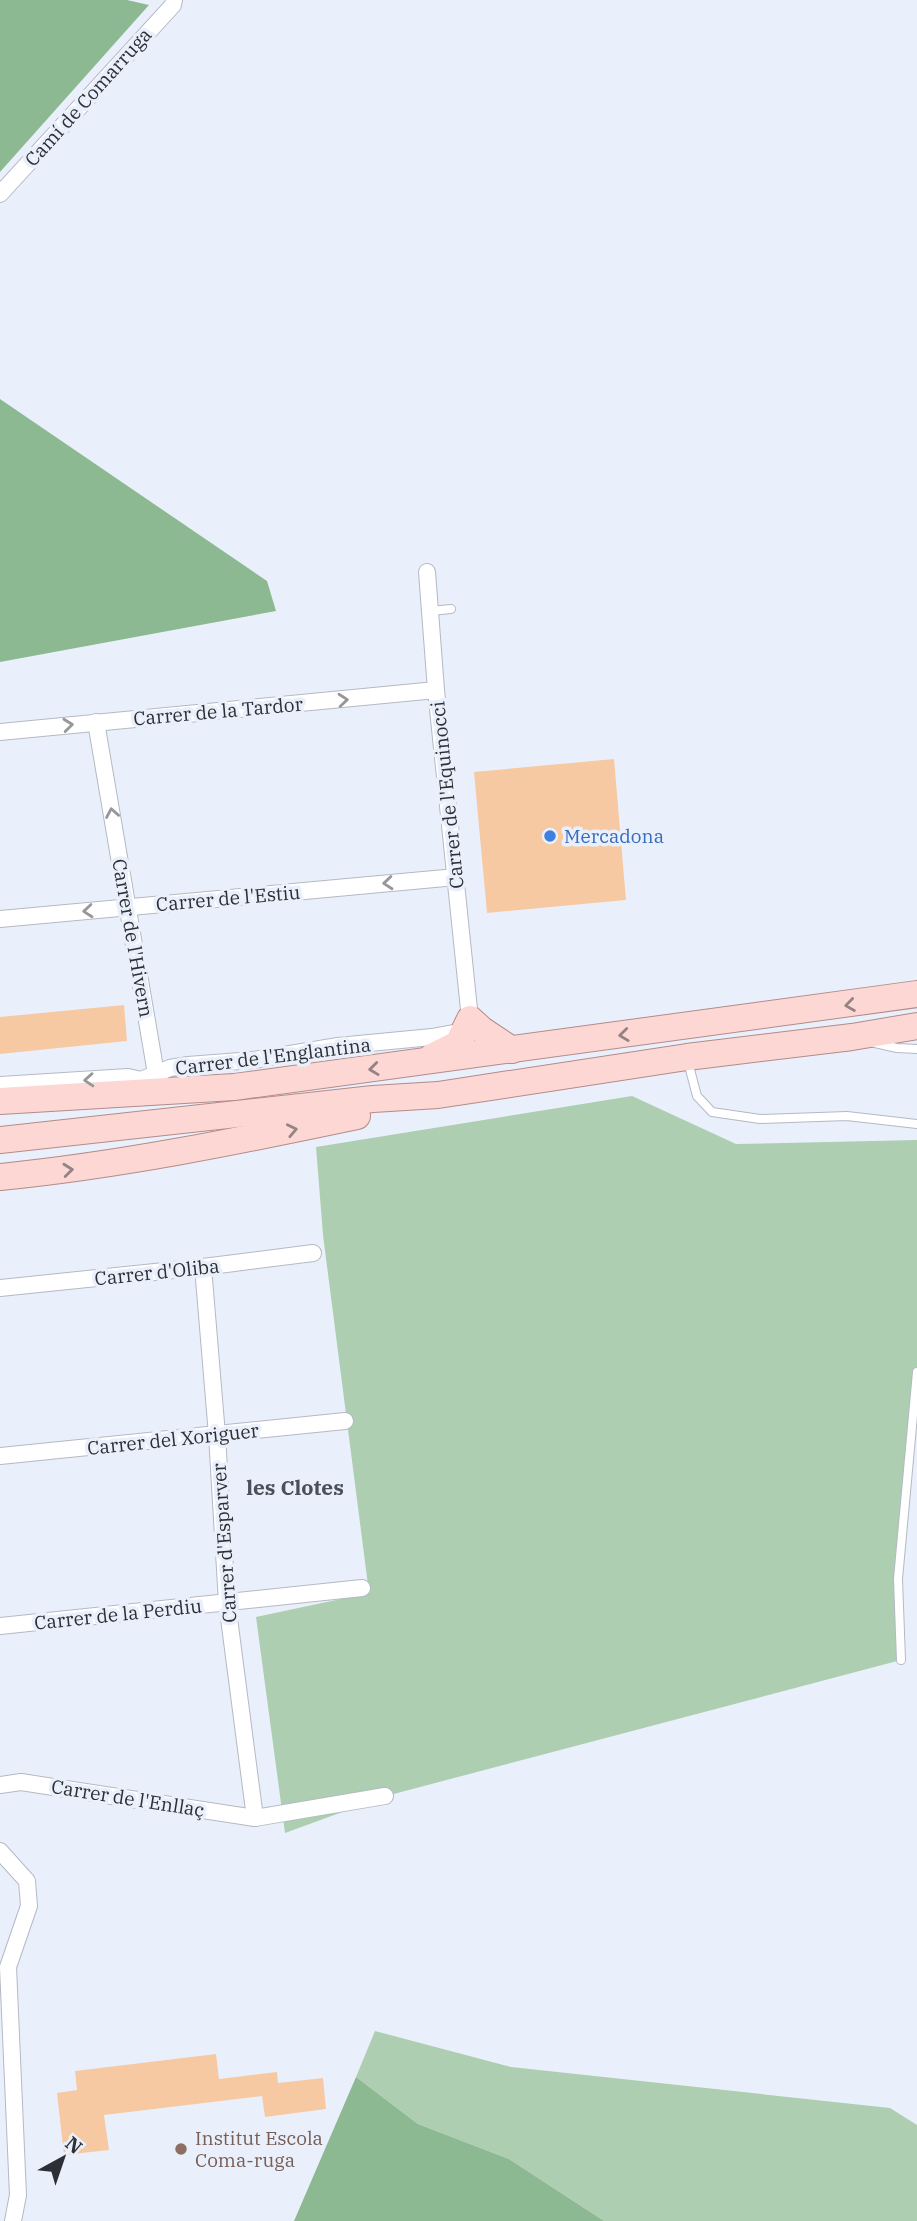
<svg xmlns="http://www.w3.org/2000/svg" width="917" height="2221" font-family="'IBM Plex Serif',serif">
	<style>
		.green { fill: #adceb1 }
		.forest { fill: #8db992 }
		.building { fill: #f7c9a3 }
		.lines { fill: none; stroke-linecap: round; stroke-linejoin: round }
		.lane-casing { stroke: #b4b9c4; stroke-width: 10 }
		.street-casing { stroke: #b4b9c4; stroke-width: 18 }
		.primary-casing { stroke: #b38b89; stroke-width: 28 }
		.lane { stroke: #fff; stroke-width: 8 }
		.street { stroke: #fff; stroke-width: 16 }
		.primary { stroke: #fdd7d4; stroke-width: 26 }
		.oneway { stroke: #96979a }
		.oneway2 { stroke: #958384 }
		.shop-dot { fill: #3f7fe0; stroke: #eaf0fb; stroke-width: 2.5 }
		.education-dot { fill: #8d6e63; stroke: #eaf0fb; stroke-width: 2.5 }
		.labels { text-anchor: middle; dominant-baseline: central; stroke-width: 7; stroke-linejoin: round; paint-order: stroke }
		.street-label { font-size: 19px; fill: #2d2f34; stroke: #eaf0fb }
		.shop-label { font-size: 19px; fill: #366cbe; stroke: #eaf0fb; text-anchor: start }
		.education-label { font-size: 19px; fill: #785e54; stroke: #eaf0fb; text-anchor: start }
		.neighbourhood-label { font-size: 21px; font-weight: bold; fill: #4a4f58; stroke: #eaf0fb }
	</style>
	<rect width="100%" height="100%" fill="#eaf0fb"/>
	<!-- green -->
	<g class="green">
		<path d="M632,1096L736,1144L917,1140V1382L898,1579L901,1660L386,1796L285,1833L256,1617L369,1593L323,1235L316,1147Z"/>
		<path d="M375,2031L511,2067L890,2108L917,2125V2221H604L509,2159L418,2124L356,2077Z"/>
	</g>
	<!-- forest -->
	<g class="forest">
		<path d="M0,0H127L149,5L0,172Z"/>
		<path d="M0,399L267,581L276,611L0,662Z"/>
		<path d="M356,2077L418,2124L509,2159L604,2221H294Z"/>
	</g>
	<!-- building -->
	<g class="building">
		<path d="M614,759L626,900L487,913L474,772Z"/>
		<path d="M124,1005L127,1041L0,1054V1017Z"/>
		<path d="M216,2054L219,2079L277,2072L278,2083L323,2078L326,2109L265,2117L262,2096L104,2115L109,2150L64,2155L57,2093L77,2090L75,2071Z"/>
	</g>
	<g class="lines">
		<defs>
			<g id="lane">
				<path d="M430,611L451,609"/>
				<path d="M875,1043L897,1048L917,1049"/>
				<path d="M688,1062L697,1096L712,1112L760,1119L847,1116L917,1124"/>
				<path d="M901,1660L898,1579L917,1372"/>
			</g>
			<g id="street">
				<path d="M0,194L173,5L174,0"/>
				<path d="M427,572L436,690L470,1019"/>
				<path d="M96,722L156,1074"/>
				<path d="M0,732L436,690"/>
				<path d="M0,919L456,877"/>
				<path d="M0,1085L128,1077L141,1080L170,1068L188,1065L253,1060L338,1046L432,1037L464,1031"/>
				<path d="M203,1267L217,1435L227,1603L255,1818"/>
				<path d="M0,1288L203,1267L313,1253"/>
				<path d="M0,1456L345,1421"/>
				<path d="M0,1626L362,1588"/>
				<path d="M0,1785L21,1782L255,1818L385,1796"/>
				<path d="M0,1851L27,1881L29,1906L8,1967L18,2195L13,2221"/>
			</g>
			<g id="primary">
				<path d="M432,1057L458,1044L470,1019L482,1030L512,1050"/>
				<path d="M0,1101L234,1087L917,994"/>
				<path d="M0,1140L373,1099L438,1095L687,1057L852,1037L917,1026"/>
				<path d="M0,1177C121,1165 238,1141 357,1116"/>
			</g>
		</defs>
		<!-- lane casing -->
		<use href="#lane" class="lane-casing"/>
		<!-- street casing -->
		<use href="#street" class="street-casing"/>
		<!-- primary casing -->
		<use href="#primary" class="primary-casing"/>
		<!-- lane -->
		<use href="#lane" class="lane"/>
		<!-- street -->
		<use href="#street" class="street"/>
		<!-- primary -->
		<use href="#primary" class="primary"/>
	</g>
	<!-- one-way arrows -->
	<defs><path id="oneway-chevron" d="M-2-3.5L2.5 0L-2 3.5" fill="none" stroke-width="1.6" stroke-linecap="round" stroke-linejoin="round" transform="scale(1.75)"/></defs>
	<g class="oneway">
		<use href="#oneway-chevron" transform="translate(343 700) rotate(-5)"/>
		<use href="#oneway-chevron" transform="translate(68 725) rotate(-6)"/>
		<use href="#oneway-chevron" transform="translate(112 813) rotate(-100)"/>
		<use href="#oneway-chevron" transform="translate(388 883) rotate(175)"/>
		<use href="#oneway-chevron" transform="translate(88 911) rotate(175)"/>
		<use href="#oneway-chevron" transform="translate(89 1080) rotate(176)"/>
	</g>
	<g class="oneway2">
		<use href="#oneway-chevron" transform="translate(850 1005) rotate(172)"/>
		<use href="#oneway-chevron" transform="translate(624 1035) rotate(173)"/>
		<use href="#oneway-chevron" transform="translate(374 1069) rotate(173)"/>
		<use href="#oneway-chevron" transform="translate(292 1130) rotate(-12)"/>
		<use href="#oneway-chevron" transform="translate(68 1170) rotate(-6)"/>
	</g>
	<!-- markers -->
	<circle class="shop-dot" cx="550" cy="836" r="7"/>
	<circle class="education-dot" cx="181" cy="2149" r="7"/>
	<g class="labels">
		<!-- street labels -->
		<g class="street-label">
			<text transform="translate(88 97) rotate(-48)">Camí de Comarruga</text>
			<text transform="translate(218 711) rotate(-5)">Carrer de la Tardor</text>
			<text transform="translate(447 795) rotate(-96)">Carrer de l'Equinocci</text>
			<text transform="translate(228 898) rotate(-5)">Carrer de l'Estiu</text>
			<text transform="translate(133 938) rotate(80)">Carrer de l'Hivern</text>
			<text transform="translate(273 1056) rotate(-7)">Carrer de l'Englantina</text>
			<text transform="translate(157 1272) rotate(-6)">Carrer d'Oliba</text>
			<text transform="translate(173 1439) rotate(-6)">Carrer del Xoriguer</text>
			<text transform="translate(224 1543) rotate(-94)">Carrer d'Esparver</text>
			<text transform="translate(118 1614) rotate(-6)">Carrer de la Perdiu</text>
			<text transform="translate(128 1798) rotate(9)">Carrer de l'Enllaç</text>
		</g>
		<!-- shop labels -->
		<g class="shop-label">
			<text x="564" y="836">Mercadona</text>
		</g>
		<!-- education labels -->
		<g class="education-label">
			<text x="195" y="2138">Institut Escola<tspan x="195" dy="22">Coma-ruga</tspan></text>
		</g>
		<!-- neighbourhood labels -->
		<g class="neighbourhood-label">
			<text x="295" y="1487">les Clotes</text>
		</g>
	</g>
	<!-- north arrow -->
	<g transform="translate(63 2158) rotate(40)" stroke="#eaf0fb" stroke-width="5" paint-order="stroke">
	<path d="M0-5L12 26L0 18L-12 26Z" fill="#2d2f34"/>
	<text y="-10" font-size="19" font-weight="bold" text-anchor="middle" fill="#2d2f34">N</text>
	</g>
</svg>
